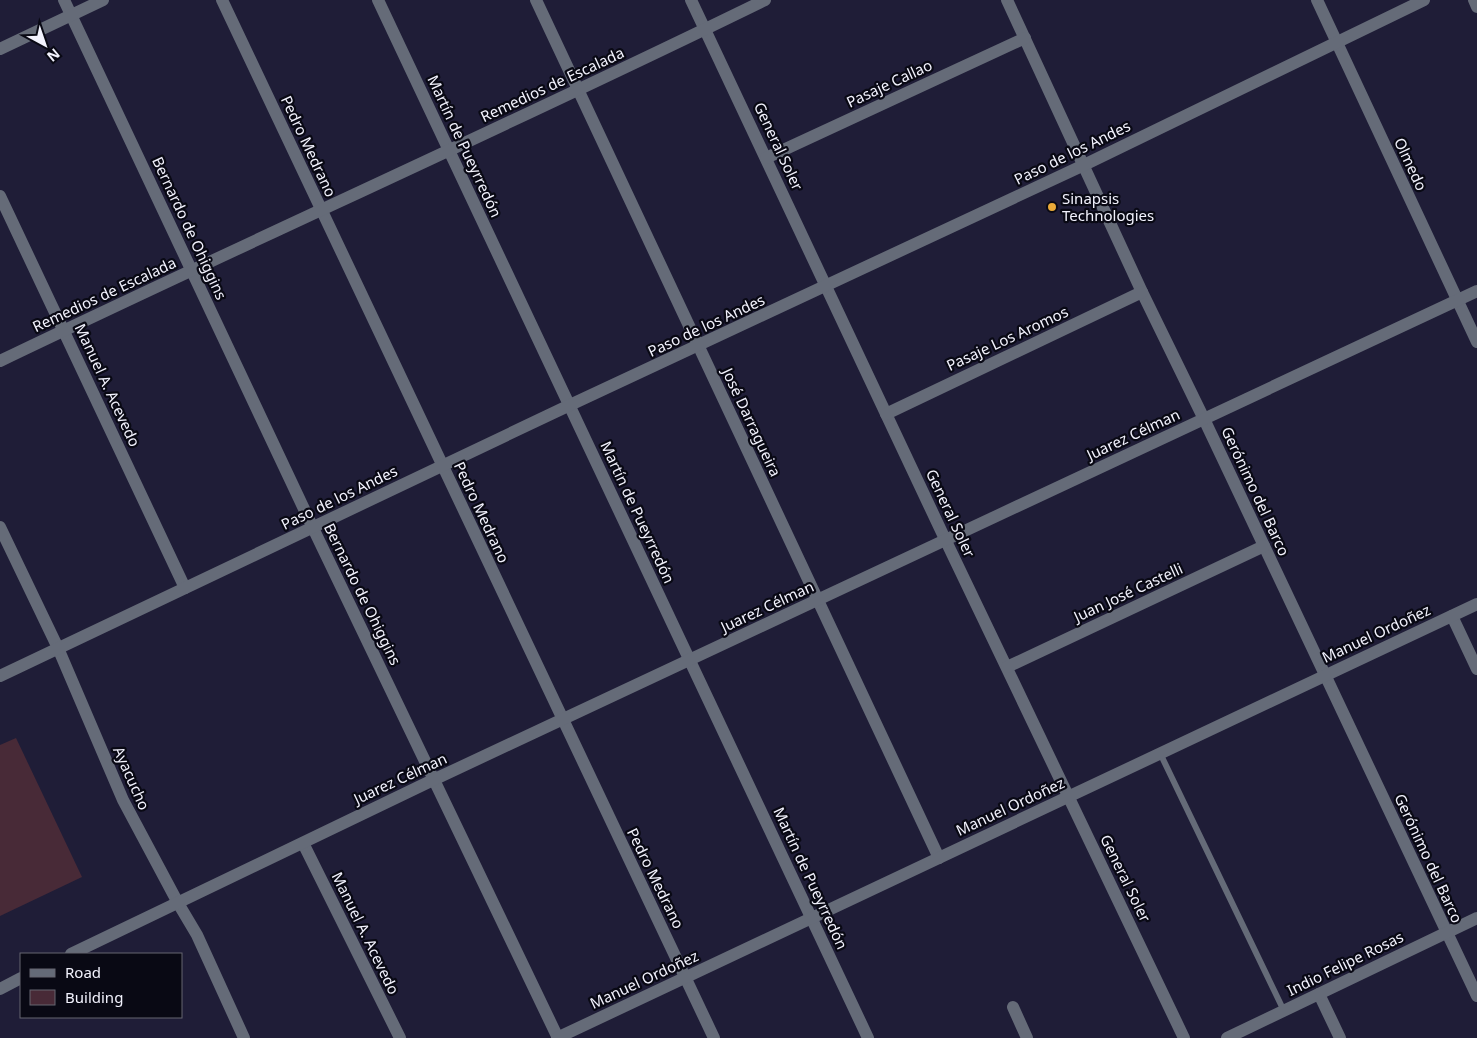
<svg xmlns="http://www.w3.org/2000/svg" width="1477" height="1038" font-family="'Noto Sans',sans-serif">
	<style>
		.building { fill: #482a37 }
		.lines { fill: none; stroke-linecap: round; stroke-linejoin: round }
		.lane { stroke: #656b78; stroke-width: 6 }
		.street { stroke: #656b78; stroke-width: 12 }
		.poi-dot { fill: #eaaa39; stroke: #090914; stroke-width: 2 }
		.labels { text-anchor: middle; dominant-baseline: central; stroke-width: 4.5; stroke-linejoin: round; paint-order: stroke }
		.street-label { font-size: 15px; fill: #f2f2fd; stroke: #090914 }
		.poi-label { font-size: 15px; fill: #f2f2fd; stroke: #090914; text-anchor: start }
	</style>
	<rect width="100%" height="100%" fill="#1f1d37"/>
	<!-- building -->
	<path class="building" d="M16,738L82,877L0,916V745Z"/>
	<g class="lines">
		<!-- lane -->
		<path class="lane" d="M1160,753L1284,1011"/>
		<!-- street -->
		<g class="street">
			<path d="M64,0L313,528L558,1038"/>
			<path d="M222,0L714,1038"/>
			<path d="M378,0L868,1038"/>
			<path d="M536,0L939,858"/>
			<path d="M691,0L945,539L1184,1038"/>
			<path d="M1007,0L1142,292L1204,419L1477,996"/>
			<path d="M1317,0L1477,342"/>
			<path d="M1474,0L1477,7"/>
			<path d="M0,49L103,0"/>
			<path d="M766,158L1025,38"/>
			<path d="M0,196L185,588"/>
			<path d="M0,361C254,239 512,124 765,0"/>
			<path d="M886,414L1142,292"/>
			<path d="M0,527L58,648L123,800L178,903L197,935L244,1038"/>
			<path d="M1452,616L1477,669"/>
			<path d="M1007,667L1264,546"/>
			<path d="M0,676L570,405L1084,165L1424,0"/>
			<path d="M303,843L400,1038"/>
			<path d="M71,954L433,780L1477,291"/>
			<path d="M0,989L21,978"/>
			<path d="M1319,994L1340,1038"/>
			<path d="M1013,1007L1027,1038"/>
			<path d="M557,1038L1477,604"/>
			<path d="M1227,1038L1477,918"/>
		</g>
	</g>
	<!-- markers -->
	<circle class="poi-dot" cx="1052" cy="207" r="5"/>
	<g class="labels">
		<!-- street labels -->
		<g class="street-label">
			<text transform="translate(889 83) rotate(-25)">Pasaje Callao</text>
			<text transform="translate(552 84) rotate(-25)">Remedios de Escalada</text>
			<text transform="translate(309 146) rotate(65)">Pedro Medrano</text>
			<text transform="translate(465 146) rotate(65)">Martín de Pueyrredón</text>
			<text transform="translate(779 146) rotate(65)">General Soler</text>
			<text transform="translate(1072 152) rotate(-26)">Paso de los Andes</text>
			<text transform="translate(1411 164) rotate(65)">Olmedo</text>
			<text transform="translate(190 228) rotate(65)">Bernardo de Ohiggins</text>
			<text transform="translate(104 294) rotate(-25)">Remedios de Escalada</text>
			<text transform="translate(706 325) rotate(-25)">Paso de los Andes</text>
			<text transform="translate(1007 338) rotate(-25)">Pasaje Los Aromos</text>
			<text transform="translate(108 385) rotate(65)">Manuel A. Acevedo</text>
			<text transform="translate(752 422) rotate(65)">José Darragueira</text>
			<text transform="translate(1133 434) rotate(-25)">Juarez Célman</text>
			<text transform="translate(1256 491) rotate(65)">Gerónimo del Barco</text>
			<text transform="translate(339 497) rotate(-26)">Paso de los Andes</text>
			<text transform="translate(482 512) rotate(65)">Pedro Medrano</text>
			<text transform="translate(638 512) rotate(65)">Martín de Pueyrredón</text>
			<text transform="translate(951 513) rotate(65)">General Soler</text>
			<text transform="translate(1128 592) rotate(-25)">Juan José Castelli</text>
			<text transform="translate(363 594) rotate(64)">Bernardo de Ohiggins</text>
			<text transform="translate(767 606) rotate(-25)">Juarez Célman</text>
			<text transform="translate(1376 633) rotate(-25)">Manuel Ordoñez</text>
			<text transform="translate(132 778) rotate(66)">Ayacucho</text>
			<text transform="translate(400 778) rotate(-25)">Juarez Célman</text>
			<text transform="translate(1010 806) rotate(-25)">Manuel Ordoñez</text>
			<text transform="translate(1429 858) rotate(65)">Gerónimo del Barco</text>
			<text transform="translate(656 878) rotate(64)">Pedro Medrano</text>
			<text transform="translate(811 878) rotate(65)">Martín de Pueyrredón</text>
			<text transform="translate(1126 878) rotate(64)">General Soler</text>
			<text transform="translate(366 933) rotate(64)">Manuel A. Acevedo</text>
			<text transform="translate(1345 963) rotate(-26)">Indio Felipe Rosas</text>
			<text transform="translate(644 979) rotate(-25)">Manuel Ordoñez</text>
		</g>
		<!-- poi labels -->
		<g class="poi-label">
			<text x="1062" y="198">Sinapsis<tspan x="1062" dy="17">Technologies</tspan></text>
		</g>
	</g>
	<!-- legend -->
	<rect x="20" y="953" width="162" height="65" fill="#090914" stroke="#666671"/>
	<rect x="30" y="969" width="25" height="8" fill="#656b78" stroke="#666671"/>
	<text x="65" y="978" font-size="15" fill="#f2f2fd">Road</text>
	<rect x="30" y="990" width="25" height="15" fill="#482a37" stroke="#666671"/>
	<text x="65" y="1003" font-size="15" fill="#f2f2fd">Building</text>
	<!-- north arrow -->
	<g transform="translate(45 45) rotate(140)" stroke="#090914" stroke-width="4" paint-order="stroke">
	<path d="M0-4L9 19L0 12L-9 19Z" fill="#f2f2fd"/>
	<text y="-8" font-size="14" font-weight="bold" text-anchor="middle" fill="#f2f2fd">N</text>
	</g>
</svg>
